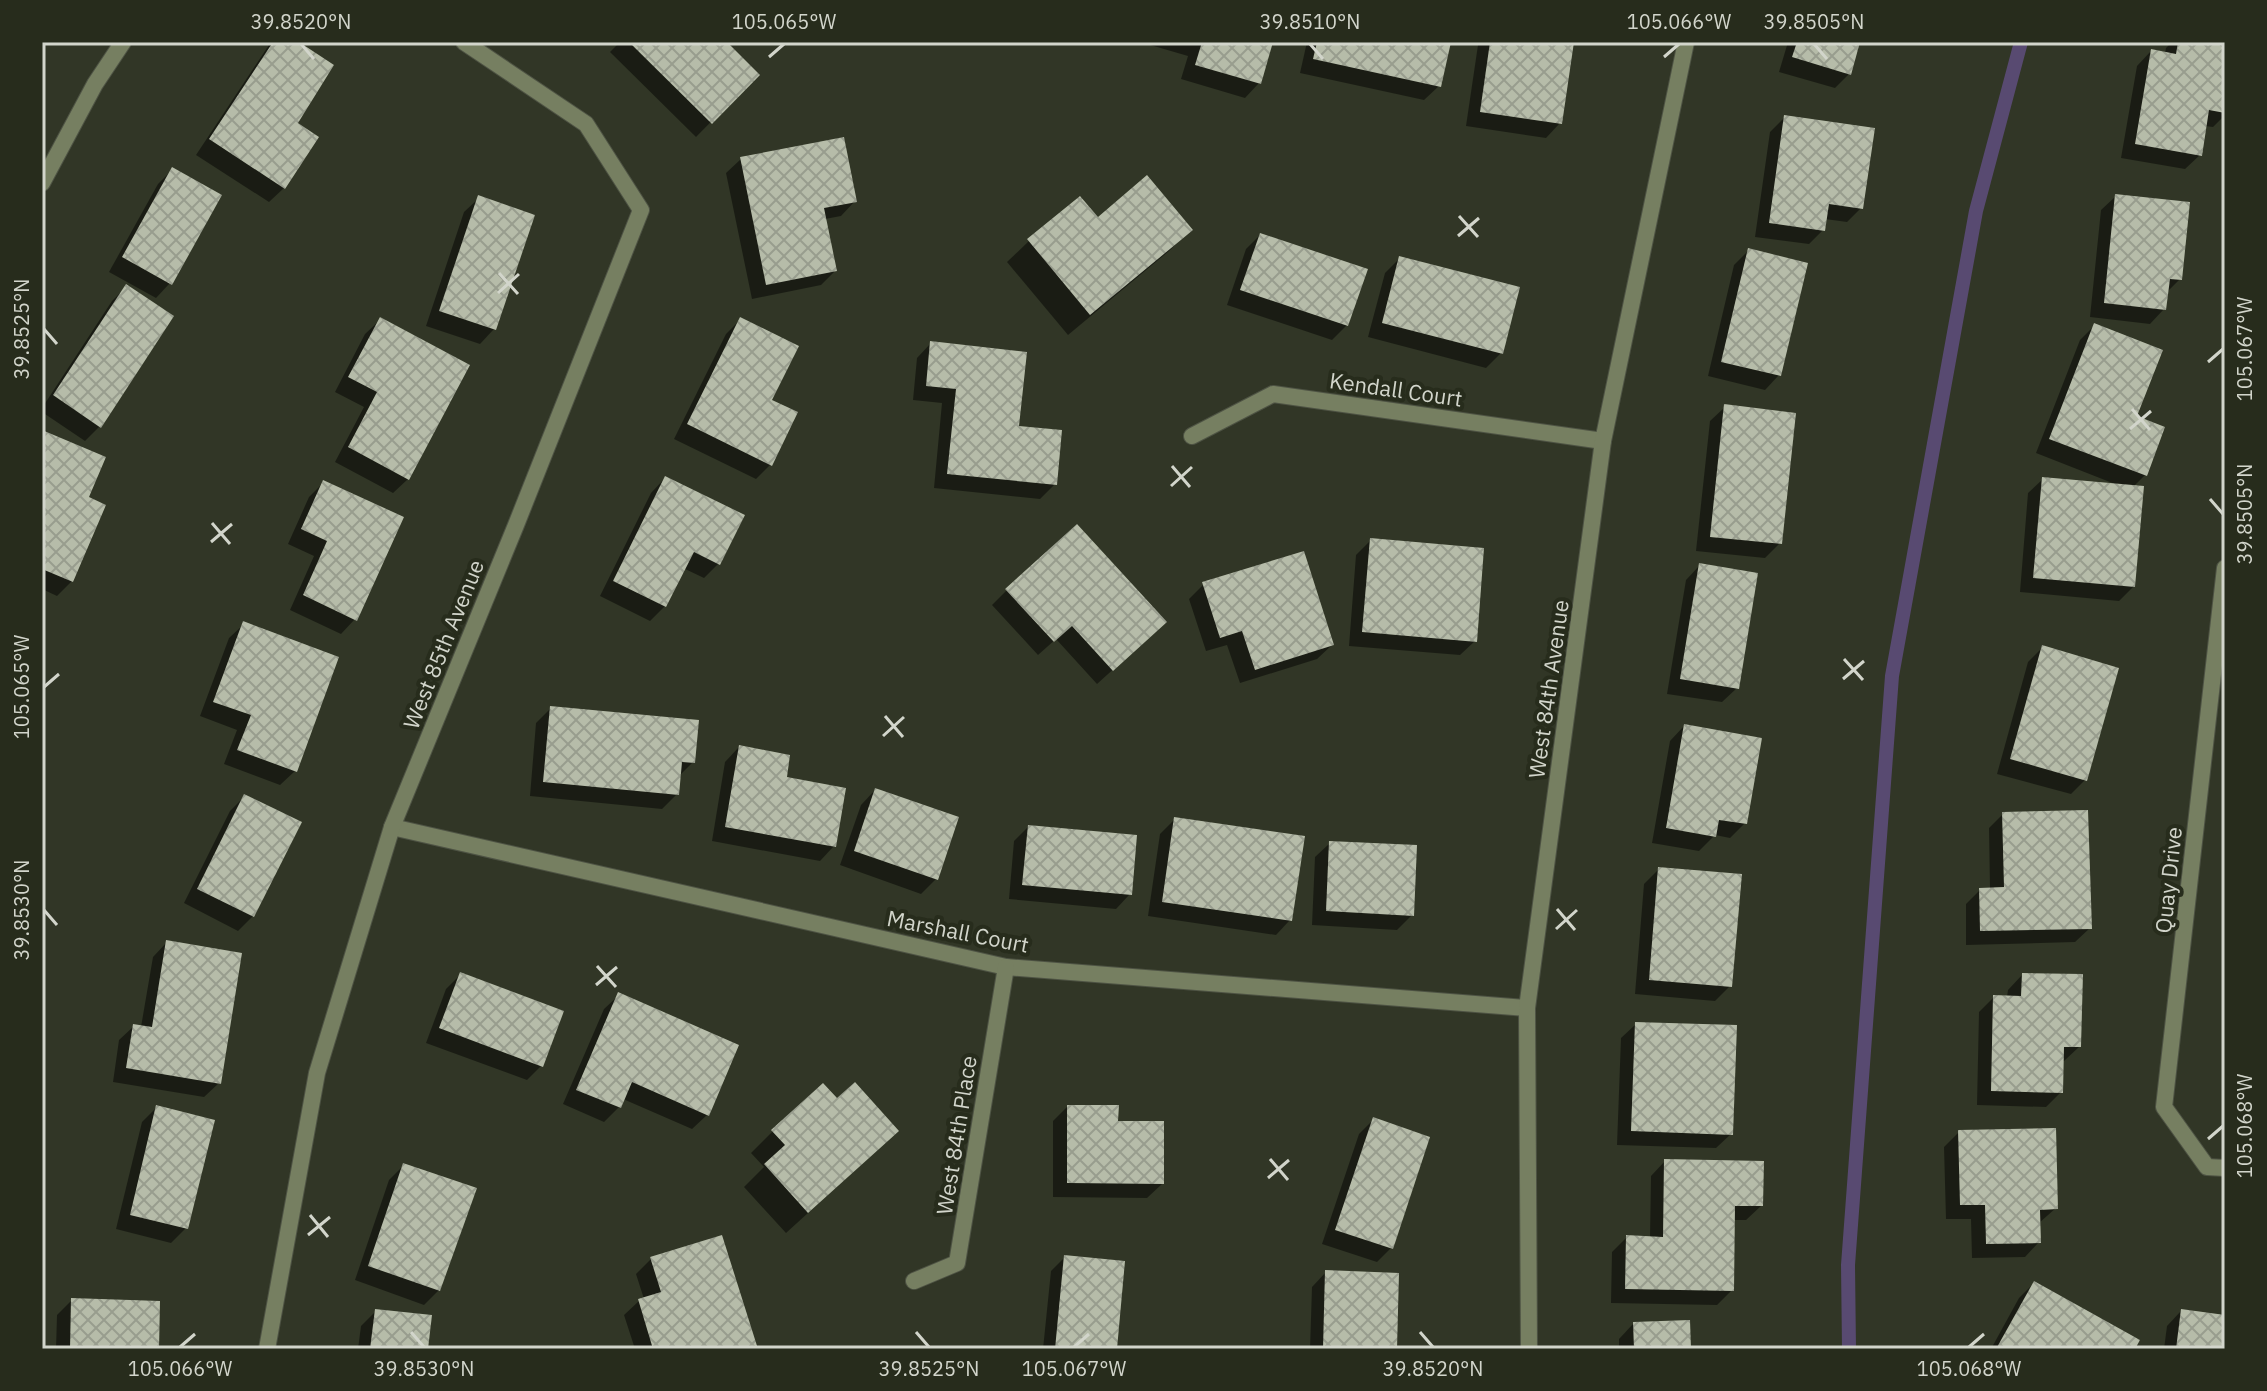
<svg xmlns="http://www.w3.org/2000/svg" width="2267" height="1391" font-family="'IBM Plex Sans',sans-serif">
	<style>
		.shadow { fill: #0007 }
		.lines { fill: none; stroke-linecap: round; stroke-linejoin: round }
		.stream { stroke: #584a71; stroke-width: 14 }
		.building { fill: url(#building-cross-hatch) }
		.minor-casing { stroke: #4e5344; stroke-width: 18 }
		.minor { stroke: #767f61; stroke-width: 16 }
		.ticks { fill: none; stroke: #d2d5cb; stroke-width: 3 }
		.labels { text-anchor: middle; dominant-baseline: central; stroke-width: 8; stroke-linejoin: round; paint-order: stroke }
		.street-label { font-size: 22px; fill: #d2d5cb; stroke: #272c1c }
		.neatline { fill: none; stroke: #d2d5cb; stroke-width: 3 }
		.ticks-label { font-size: 20px; text-anchor: middle; fill: #d2d5cb }
	</style>
	<defs>
		<pattern id="building-cross-hatch" width="8" height="8" patternUnits="userSpaceOnUse" patternTransform="scale(2)"><rect width="8" height="8" fill="#b6bca9"/><path d="M0 0l8 8M0 8l8-8" fill="none" stroke="#989d8e"/></pattern>
	</defs>
	<rect width="100%" height="100%" fill="#313626"/>
	<!-- shadow -->
	<g class="shadow">
		<path d="M271,42H295V124L284,188L269,202L196,155Z"/>
		<path d="M620,42H724L757,75L696,137L610,52Z"/>
		<path d="M1140,42H1271L1259,83L1245,98L1181,79L1188,56Z"/>
		<path d="M1307,42H1448L1439,86L1424,100L1300,73Z"/>
		<path d="M1481,42H1569L1560,123L1546,138L1466,126L1478,45Z"/>
		<path d="M1788,42H1858L1849,74L1835,88L1779,72Z"/>
		<path d="M2172,42H2225V115L2213,127L2205,126L2200,155L2185,169L2121,158L2137,66L2151,51L2165,54L2166,48Z"/>
		<path d="M1785,117L1861,208L1847,222L1825,219L1823,230L1809,244L1755,237L1770,132Z"/>
		<path d="M741,159L855,201L841,216L825,219L835,271L821,285L752,299L726,173Z"/>
		<path d="M173,169L170,283L156,298L109,272L158,184Z"/>
		<path d="M2116,196L2180,279L2166,293L2164,309L2150,324L2090,317L2101,210Z"/>
		<path d="M479,198L494,329L480,344L426,326L464,212Z"/>
		<path d="M1097,220L1190,230L1169,251L1068,335L1007,262L1029,241Z"/>
		<path d="M1260,235L1347,325L1332,340L1227,305L1246,249Z"/>
		<path d="M1748,251L1779,375L1765,390L1708,376L1734,265Z"/>
		<path d="M1400,258L1501,353L1486,368L1368,337L1385,273Z"/>
		<path d="M126,287L100,426L85,441L42,412V408L112,301Z"/>
		<path d="M741,319L769,400L770,465L756,479L674,439L726,334Z"/>
		<path d="M380,320L408,479L393,493L335,462L364,407L335,392L365,334Z"/>
		<path d="M2095,325L2134,418L2163,428L2145,475L2133,487V587L2119,601L2020,592L2028,493L2043,479L2115,484L2036,453L2080,340Z"/>
		<path d="M931,343L1017,428L1055,484L1040,499L934,488L942,403L913,400L917,358Z"/>
		<path d="M1725,407L1780,543L1765,558L1696,551L1710,421Z"/>
		<path d="M42,432L86,498L72,581L57,596L42,589Z"/>
		<path d="M665,478L718,564L704,578L683,568L665,606L650,621L600,596L651,493Z"/>
		<path d="M324,482L355,619L341,634L290,610L314,556L288,544L309,497Z"/>
		<path d="M1371,540L1475,641L1460,655L1349,646L1356,555Z"/>
		<path d="M1700,565L1737,688L1722,702L1667,694L1686,580Z"/>
		<path d="M1204,584L1332,645L1317,659L1240,683L1227,645L1206,651L1189,599Z"/>
		<path d="M1007,590L1150,636L1097,684L1056,639L1038,655L992,605Z"/>
		<path d="M244,624L295,771L280,785L224,764L237,730L200,716L229,638Z"/>
		<path d="M2043,647L2085,780L2071,794L1997,774L2028,662Z"/>
		<path d="M551,708L693,762L678,777L677,794L662,809L530,796L536,723Z"/>
		<path d="M1684,726L1745,823L1730,838L1715,835L1699,851L1652,843L1670,741Z"/>
		<path d="M739,747L784,779L834,846L820,861L712,841L725,762Z"/>
		<path d="M875,790L936,879L921,894L840,865L861,805Z"/>
		<path d="M245,796L253,916L238,931L184,903L230,811Z"/>
		<path d="M2003,814L2090,928L2075,942L1966,945V904L1980,890L1990,889L1989,828Z"/>
		<path d="M1175,819L1290,920L1276,935L1148,916L1160,834Z"/>
		<path d="M1028,827L1130,894L1116,909L1009,899L1014,841Z"/>
		<path d="M1330,843L1412,915L1397,930L1312,925L1315,857Z"/>
		<path d="M1659,869L1730,986L1715,1001L1635,994L1644,884Z"/>
		<path d="M167,942L219,1083L204,1097L113,1082L119,1040L134,1026L141,1027L153,957Z"/>
		<path d="M461,974L541,1066L527,1080L426,1043L446,989Z"/>
		<path d="M2022,975L2079,1047L2064,1061H2061V1092L2046,1107L1977,1105L1979,1012L1994,997H2007L2008,990Z"/>
		<path d="M619,995L707,1115L692,1129L623,1099L619,1107L604,1122L563,1104L604,1009Z"/>
		<path d="M1636,1024L1731,1134L1716,1148L1617,1145L1621,1038Z"/>
		<path d="M1068,1106L1116,1123L1162,1184L1147,1198L1053,1197V1121Z"/>
		<path d="M157,1107L186,1228L171,1243L116,1229L142,1122Z"/>
		<path d="M1373,1120L1391,1248L1377,1262L1322,1244L1359,1134Z"/>
		<path d="M773,1131L874,1153L786,1233L744,1187L764,1167L751,1153Z"/>
		<path d="M1959,1132L2056,1208L2039,1223V1242L2025,1257L1972,1258L1971,1219H1946L1944,1147Z"/>
		<path d="M1665,1161L1761,1206L1746,1220H1733L1732,1290L1717,1305L1611,1303L1612,1252L1627,1237L1650,1238L1651,1176Z"/>
		<path d="M404,1165L439,1290L424,1305L355,1280L389,1180Z"/>
		<path d="M1065,1257L1115,1349H1043L1051,1271Z"/>
		<path d="M651,1259L756,1349H635L624,1315L639,1301L644,1299L636,1274Z"/>
		<path d="M1326,1272L1395,1349H1310L1312,1287Z"/>
		<path d="M2034,1283L2133,1349H1991L2019,1298Z"/>
		<path d="M72,1300L157,1349H56L57,1315Z"/>
		<path d="M376,1311L426,1349H358L361,1326Z"/>
		<path d="M2181,1311L2225,1317V1349H2164L2167,1326Z"/>
		<path d="M1633,1324L1689,1349H1619V1339Z"/>
	</g>
	<g class="lines">
		<!-- stream -->
		<path class="stream" d="M1849,1349L1848,1265L1892,676L1976,211L2021,42"/>
	</g>
	<!-- building -->
	<g class="building">
		<path d="M273,42H299L334,65L298,123L319,137L285,189L209,139Z"/>
		<path d="M629,42H727L760,75L712,124Z"/>
		<path d="M1202,42H1273L1261,84L1195,65Z"/>
		<path d="M1317,42H1451L1441,87L1313,59Z"/>
		<path d="M1490,42H1574L1562,124L1480,112Z"/>
		<path d="M1797,42H1860L1851,75L1792,57Z"/>
		<path d="M2178,42H2225V113L2209,110L2202,156L2135,144L2151,49L2176,54Z"/>
		<path d="M1784,115L1875,128L1863,209L1829,204L1825,231L1769,223Z"/>
		<path d="M844,137L857,202L824,208L837,271L766,285L740,157Z"/>
		<path d="M172,167L222,195L172,285L122,257Z"/>
		<path d="M1147,175L1193,230L1090,315L1027,239L1080,196L1098,217Z"/>
		<path d="M2115,194L2190,202L2182,280L2170,279L2166,310L2104,303Z"/>
		<path d="M478,195L535,215L496,330L439,311Z"/>
		<path d="M1260,233L1368,269L1348,326L1240,290Z"/>
		<path d="M1748,248L1808,263L1781,376L1721,362Z"/>
		<path d="M1399,256L1520,287L1503,354L1382,323Z"/>
		<path d="M126,284L174,316L101,428L53,395Z"/>
		<path d="M380,317L470,365L409,480L348,447L377,392L348,377Z"/>
		<path d="M740,317L799,346L772,400L798,412L772,466L687,424Z"/>
		<path d="M2094,323L2163,350L2137,416L2165,427L2147,476L2049,439Z"/>
		<path d="M930,341L1027,352L1019,426L1062,430L1057,485L947,474L956,389L926,386Z"/>
		<path d="M1724,404L1796,413L1782,544L1710,537Z"/>
		<path d="M42,430L106,457L89,497L106,505L73,582L42,569Z"/>
		<path d="M665,476L745,515L720,565L694,552L666,607L613,581Z"/>
		<path d="M2042,477L2144,486L2135,587L2033,578Z"/>
		<path d="M323,480L404,517L357,621L303,595L327,541L301,529Z"/>
		<path d="M1077,524L1167,622L1113,671L1072,626L1054,642L1005,589Z"/>
		<path d="M1370,538L1484,548L1477,642L1362,632Z"/>
		<path d="M1304,551L1334,645L1255,670L1242,631L1220,638L1202,582Z"/>
		<path d="M1699,563L1758,573L1739,689L1680,679Z"/>
		<path d="M243,621L339,657L297,772L237,750L251,715L213,702Z"/>
		<path d="M2042,645L2119,668L2087,781L2010,759Z"/>
		<path d="M550,706L699,720L695,763L682,762L679,795L543,782Z"/>
		<path d="M1684,724L1762,738L1747,824L1719,820L1716,837L1666,828Z"/>
		<path d="M739,745L790,755L787,777L846,788L836,847L725,827Z"/>
		<path d="M875,788L959,817L938,880L854,851Z"/>
		<path d="M244,794L302,822L254,917L197,889Z"/>
		<path d="M2088,810L2092,929L1980,931L1979,888L2004,887L2002,812Z"/>
		<path d="M1174,817L1305,836L1292,921L1162,902Z"/>
		<path d="M1028,825L1137,835L1132,895L1022,885Z"/>
		<path d="M1329,841L1417,845L1414,916L1326,911Z"/>
		<path d="M1658,867L1742,874L1732,987L1649,980Z"/>
		<path d="M166,940L242,953L221,1084L126,1068L133,1024L152,1027Z"/>
		<path d="M460,972L564,1011L543,1067L439,1028Z"/>
		<path d="M2022,973L2083,974L2081,1047H2064L2063,1093L1991,1091L1993,995L2021,996Z"/>
		<path d="M618,992L739,1045L709,1116L632,1082L621,1108L576,1090Z"/>
		<path d="M1635,1022L1737,1025L1733,1135L1631,1131Z"/>
		<path d="M855,1082L899,1131L808,1213L764,1164L785,1145L771,1130L823,1083L837,1098Z"/>
		<path d="M156,1105L215,1120L188,1229L130,1215Z"/>
		<path d="M1067,1105H1119L1118,1121H1164V1184L1067,1183Z"/>
		<path d="M1373,1117L1430,1137L1393,1249L1335,1230Z"/>
		<path d="M2056,1128L2058,1209L2040,1210L2041,1243L1986,1244L1985,1205H1960L1958,1130Z"/>
		<path d="M1664,1159L1764,1161L1763,1206H1735L1734,1291L1625,1289L1626,1235L1663,1237Z"/>
		<path d="M403,1163L477,1188L440,1291L368,1266Z"/>
		<path d="M722,1235L758,1349H653L638,1299L661,1292L650,1257Z"/>
		<path d="M1064,1255L1125,1261L1117,1349H1055Z"/>
		<path d="M1325,1270L1399,1273L1397,1349H1323Z"/>
		<path d="M2034,1281L2140,1340L2135,1349H1996Z"/>
		<path d="M71,1298L160,1301L159,1349H70Z"/>
		<path d="M375,1309L432,1315L428,1349H370Z"/>
		<path d="M2181,1309L2225,1315V1349H2176Z"/>
		<path d="M1690,1320L1691,1349H1634L1633,1322Z"/>
	</g>
	<g class="lines">
		<defs>
			<g id="minor">
				<path d="M42,183L95,84L123,42"/>
				<path d="M1192,436L1273,394L1603,441"/>
				<path d="M2225,568L2164,1107L2207,1167L2225,1168"/>
				<path d="M392,827L1006,967L1527,1008"/>
				<path d="M914,1281L957,1263L1006,967"/>
				<path d="M267,1349L317,1073L392,827L516,525L641,210L586,124L464,42"/>
				<path d="M1529,1349L1527,1008L1603,441L1686,42"/>
			</g>
		</defs>
		<!-- minor casing -->
		<use href="#minor" class="minor-casing"/>
		<!-- minor -->
		<use href="#minor" class="minor"/>
	</g>
	<!-- ticks -->
	<path class="ticks" d="M301,44L314,59M1310,44L1323,59M1814,44L1827,59M769,57L784,44M1664,57L1679,44M1459,216L1478,237M1458,236L1479,218M499,273L518,294M498,293L519,274M44,329L57,344M2208,362L2223,349M2132,409L2150,430M2130,429L2151,411M1172,466L1190,487M1171,486L1192,467M2210,499L2223,514M212,523L230,544M211,542L232,524M1844,659L1863,680M1843,679L1864,661M44,687L59,674M885,716L903,737M883,736L904,717M1557,909L1575,930M44,910L57,925M1556,929L1577,910M597,966L616,987M596,985L617,967M2208,1139L2223,1126M1270,1159L1288,1180M1268,1178L1289,1160M310,1215L328,1237M308,1235L330,1217M411,1332L424,1347M916,1332L929,1347M1420,1332L1433,1347M180,1347L195,1334M1074,1347L1089,1334M1969,1347L1984,1334"/>
	<g class="labels">
		<!-- street labels -->
		<g class="street-label">
			<text transform="translate(1396 389) rotate(8)">Kendall Court</text>
			<text transform="translate(443 644) rotate(-68)">West 85th Avenue</text>
			<text transform="translate(1548 689) rotate(-82)">West 84th Avenue</text>
			<text transform="translate(2168 880) rotate(-84)">Quay Drive</text>
			<text transform="translate(958 931) rotate(11)">Marshall Court</text>
			<text transform="translate(956 1135) rotate(-81)">West 84th Place</text>
		</g>
	</g>
	<!-- border -->
	<rect width="2267" height="1391" fill="none" stroke="#272c1c" stroke-width="88"/>
	<rect x="44" y="44" width="2179" height="1303" class="neatline"/>
	<g class="ticks-label">
		<text x="301" y="29">39.8520°N</text>
		<text x="784" y="29">105.065°W</text>
		<text x="1310" y="29">39.8510°N</text>
		<text x="1679" y="29">105.066°W</text>
		<text x="1814" y="29">39.8505°N</text>
		<text transform="translate(22 329) rotate(-90)" y="7">39.8525°N</text>
		<text transform="translate(2245 349) rotate(-90)" y="7">105.067°W</text>
		<text transform="translate(2245 514) rotate(-90)" y="7">39.8505°N</text>
		<text transform="translate(22 687) rotate(-90)" y="7">105.065°W</text>
		<text transform="translate(22 910) rotate(-90)" y="7">39.8530°N</text>
		<text transform="translate(2245 1126) rotate(-90)" y="7">105.068°W</text>
		<text x="180" y="1376">105.066°W</text>
		<text x="424" y="1376">39.8530°N</text>
		<text x="929" y="1376">39.8525°N</text>
		<text x="1074" y="1376">105.067°W</text>
		<text x="1433" y="1376">39.8520°N</text>
		<text x="1969" y="1376">105.068°W</text>
	</g>
</svg>
